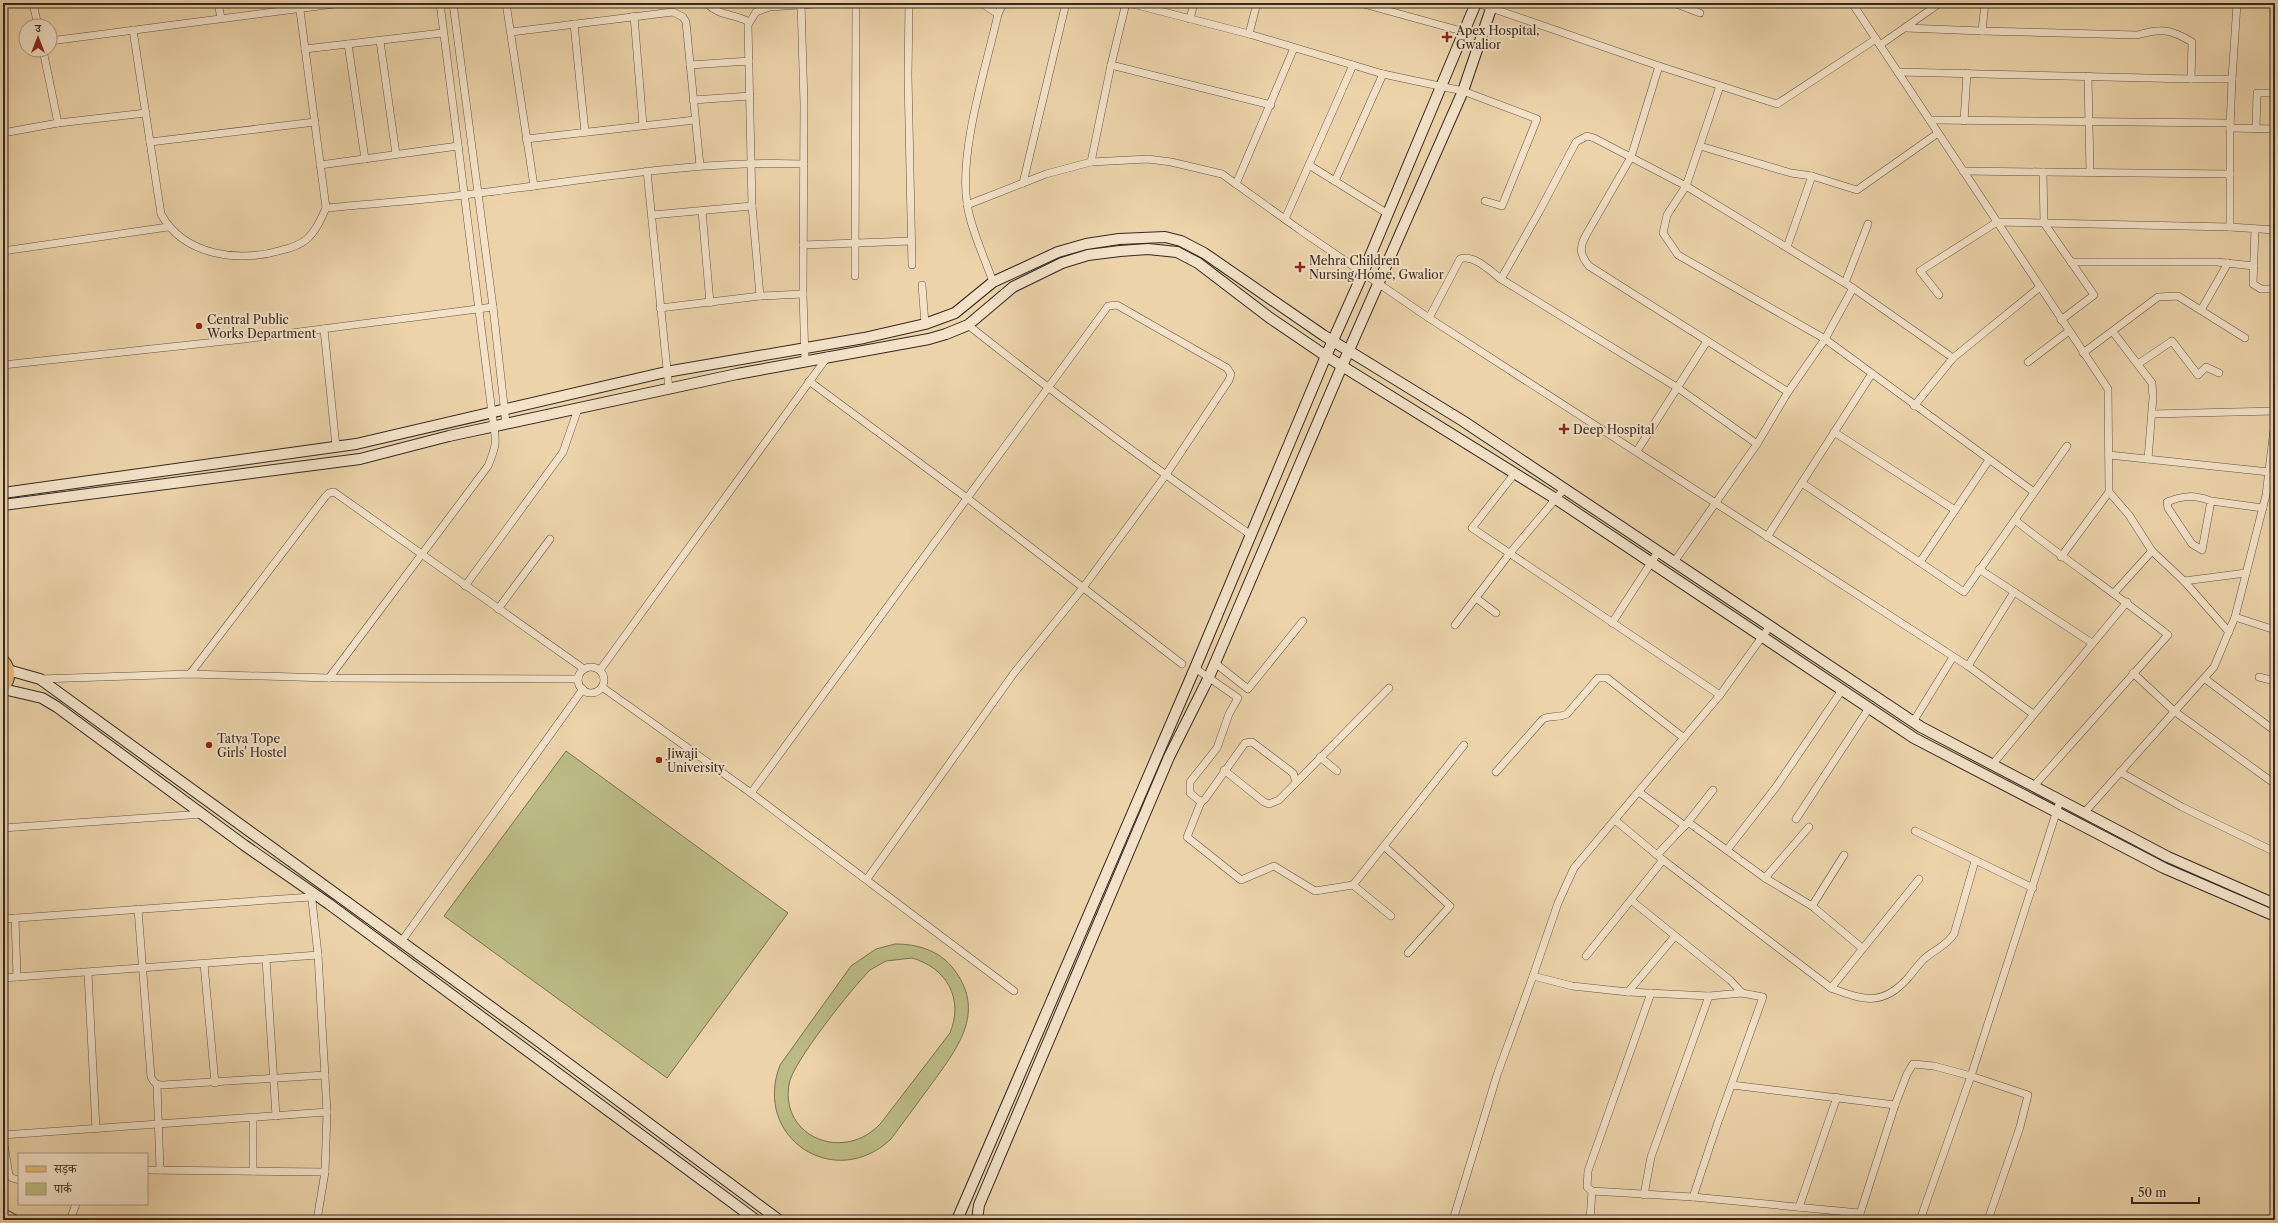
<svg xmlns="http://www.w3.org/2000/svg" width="2278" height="1223" font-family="'Libre Caslon Text','Noto Serif Devanagari',serif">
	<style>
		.green { fill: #bcbb85; stroke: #797254; fill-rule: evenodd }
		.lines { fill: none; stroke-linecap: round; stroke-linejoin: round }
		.street-casing { stroke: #645345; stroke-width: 8 }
		.secondary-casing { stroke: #362823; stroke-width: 12 }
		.primary-casing { stroke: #362823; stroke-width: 14 }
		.street { stroke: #f3e2c8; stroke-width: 7 }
		.secondary { stroke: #f3e2c8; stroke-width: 10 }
		.primary { stroke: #e6ba75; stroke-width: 12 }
		.poi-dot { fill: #8f2418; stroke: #f3e2c8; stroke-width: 1.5 }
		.labels { text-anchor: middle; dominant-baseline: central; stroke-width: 4; stroke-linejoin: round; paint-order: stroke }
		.poi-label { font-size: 12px; fill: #362823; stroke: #f3e2c8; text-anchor: start }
	</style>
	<rect width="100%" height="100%" fill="#ecd3aa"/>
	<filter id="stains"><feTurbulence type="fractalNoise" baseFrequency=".005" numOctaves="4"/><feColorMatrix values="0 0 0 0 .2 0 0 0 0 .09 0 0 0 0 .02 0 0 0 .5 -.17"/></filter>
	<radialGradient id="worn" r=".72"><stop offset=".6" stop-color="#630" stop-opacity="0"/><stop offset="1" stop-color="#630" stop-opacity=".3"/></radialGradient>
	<!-- green -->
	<g class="green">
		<path d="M566,751L788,913L667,1078L444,916Z"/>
		<path d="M895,944C917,944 938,950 952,967C987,1010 959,1046 933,1082C919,1101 905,1120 891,1139C835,1192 752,1138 780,1065L851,966L876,949ZM912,958C947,968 964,999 950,1033L881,1123C845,1163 780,1138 789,1084C792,1063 853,987 870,970L886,961Z"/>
	</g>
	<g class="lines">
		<defs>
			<g id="street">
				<path d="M33,3L38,26"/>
				<path d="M218,3L221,18"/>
				<path d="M453,3L493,307L506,423"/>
				<path d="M506,3L534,186"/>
				<path d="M706,3C721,17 733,13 749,22"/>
				<path d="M801,3L804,104L803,294L805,360"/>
				<path d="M909,3L908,76L912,265"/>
				<path d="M981,3L998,14"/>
				<path d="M1129,3L1249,34L1383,74L1463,91L1537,119L1502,206L1485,201"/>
				<path d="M1360,3L1465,32"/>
				<path d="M1477,3L1659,66L1777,104L1876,39"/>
				<path d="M1674,3L1700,13"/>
				<path d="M1852,3L2108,389L2109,492L2129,515L2152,551L2184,581L2229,632"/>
				<path d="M634,16L643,125"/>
				<path d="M1190,19L1194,3"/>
				<path d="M574,24L585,132"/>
				<path d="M1906,28L1982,31"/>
				<path d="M133,30L161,214C184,256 239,263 282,250C291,248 300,245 307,239C316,231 321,219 326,208L299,3"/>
				<path d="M511,32L673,12L683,17L686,22L700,166"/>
				<path d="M1249,34L1257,3"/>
				<path d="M50,41L342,3"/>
				<path d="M380,41L396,154"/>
				<path d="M348,44L365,159"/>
				<path d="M1880,45L1940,3"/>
				<path d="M305,49L442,33"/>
				<path d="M43,50L58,123"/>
				<path d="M690,65L749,61"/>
				<path d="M1111,65L1271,105"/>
				<path d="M1659,66L1631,157L1586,235C1579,248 1580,255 1589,266L1788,392"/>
				<path d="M1898,72L2191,79L2192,42C2170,29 2162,28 2137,35L1982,31L1985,3"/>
				<path d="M2088,76L2090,172"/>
				<path d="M2191,79H2232L2237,4L2275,3"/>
				<path d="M2232,79L2230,128L2275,129"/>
				<path d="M1720,86L1686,186L1667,215L1663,233L1678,255L1825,339L2034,492"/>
				<path d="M693,100L750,96"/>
				<path d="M1930,120L2230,123"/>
				<path d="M1964,121L1967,73"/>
				<path d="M2230,128V227L2275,230"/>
				<path d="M2256,129L2257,93H2275"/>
				<path d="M3,133L58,123L146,113"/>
				<path d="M526,139L695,120"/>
				<path d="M150,142L315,122"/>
				<path d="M1700,146L1791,173L1812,176L1787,247"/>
				<path d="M1091,162L1111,65L1126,3"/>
				<path d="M320,165L458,146"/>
				<path d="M1309,165L1388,214"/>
				<path d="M647,171L669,389"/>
				<path d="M1963,171L2043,172L2044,223L2094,295L2061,320"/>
				<path d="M2043,172L2230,174"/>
				<path d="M1812,176L1857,190L1938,133"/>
				<path d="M1335,181L1383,74"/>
				<path d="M1023,183L1066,3"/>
				<path d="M1236,184L1294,48"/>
				<path d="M967,205L1046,174L1091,162L1148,159L1171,162L1222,174L1300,230L1429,318L1968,666L2033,714"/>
				<path d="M326,208C377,203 428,200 479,193C588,180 694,160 804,164"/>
				<path d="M702,211L710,303"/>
				<path d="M652,215L752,206"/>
				<path d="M1285,219L1353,65"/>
				<path d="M2255,229L2253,284L2261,289H2275"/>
				<path d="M803,245L911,241"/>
				<path d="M3,251L168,227"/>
				<path d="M2071,262H2217L2254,266"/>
				<path d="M855,276L856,3"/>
				<path d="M1501,279L1539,212L1576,142L1587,136L1594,138L1686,186L1853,288L1825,339L1788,392L1757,444L1674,562"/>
				<path d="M993,282C985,259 970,227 967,203C959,150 986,68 998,14L1003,3"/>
				<path d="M1845,283L1868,224"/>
				<path d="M922,285L925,324"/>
				<path d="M1853,288L1953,358L2040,287"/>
				<path d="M1939,295L1920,271L1997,222L2230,227"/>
				<path d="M760,296L752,206L748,25L756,12L769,7L831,3"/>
				<path d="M660,308L760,296L803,294"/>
				<path d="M2201,310L2228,263"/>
				<path d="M1429,318L1460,259C1474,254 1490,271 1501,279L1678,388L1757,444"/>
				<path d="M968,325C1060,398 1154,468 1251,535"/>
				<path d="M324,329L336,447"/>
				<path d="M2113,332L2152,383L2153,397L2148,459"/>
				<path d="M2083,353L2158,297L2178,296L2245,338"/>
				<path d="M2028,362L2069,331"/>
				<path d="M2138,364L2172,341L2198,375L2206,367L2219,373"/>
				<path d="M3,365L244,339L493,307"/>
				<path d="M809,381L967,498L1182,664"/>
				<path d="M1914,406L1953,358"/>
				<path d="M2152,414L2275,411"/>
				<path d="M1834,432L1955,510"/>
				<path d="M1637,451L1707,341"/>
				<path d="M2109,455L2269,472"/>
				<path d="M1515,473L1472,528L1720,695"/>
				<path d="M1802,483L1964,592L2067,446"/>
				<path d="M2211,501C2194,495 2184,495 2167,502L2168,508L2192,544L2202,550L2211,501L2263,508"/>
				<path d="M2015,520C2065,560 2118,595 2168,635L2033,787"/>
				<path d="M1767,537L1871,375"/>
				<path d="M2061,557L2109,492"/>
				<path d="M1920,562L1989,460"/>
				<path d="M1979,569L2092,643"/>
				<path d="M2184,581L2246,573"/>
				<path d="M465,586L563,452L578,409"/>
				<path d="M2114,593L2152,551"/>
				<path d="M1476,598L1496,613"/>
				<path d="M498,609L550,539"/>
				<path d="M2235,617L2275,630"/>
				<path d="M1612,623L1658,552"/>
				<path d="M1455,625L1510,553L1564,489"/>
				<path d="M1215,663L1248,689L1303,621"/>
				<path d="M1968,666L2014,592"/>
				<circle cx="591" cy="680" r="13"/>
				<path d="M1195,668L1238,698L1229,714L1217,748L1190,782V793L1201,802L1205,799L1245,743L1252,742L1293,773L1296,781"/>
				<path d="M600,670L828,356"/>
				<path d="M2133,673L2174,711L2275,784"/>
				<path d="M190,674L325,497L329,493L334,492L584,669"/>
				<path d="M2259,677L2275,681"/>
				<path d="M329,678L488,466C499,440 495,440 492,413L440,3"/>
				<path d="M2204,678L2275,731"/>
				<path d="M40,679L190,674L329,678L578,679"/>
				<path d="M602,687L751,793L1014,991"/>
				<path d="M1913,722L1953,657"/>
				<path d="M1320,757L1337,771"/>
				<path d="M1992,765L2127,602"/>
				<path d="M1224,770L1264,802L1269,804L1279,800L1389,688"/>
				<path d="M1496,772L1543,719C1551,715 1559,718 1567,714L1598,678H1607L1684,738"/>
				<path d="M2120,772L2182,807L2275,852"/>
				<path d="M1639,792L1685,826"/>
				<path d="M751,793L1108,306L1117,305L1227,368L1231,374L1229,380L1165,476L1082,589L1014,673L867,879"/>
				<path d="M1201,802L1187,837L1241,880L1274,866L1315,891L1353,885"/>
				<path d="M2084,813L2214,667L2235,617L2266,495L2275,421"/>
				<path d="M1796,819L1869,708"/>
				<path d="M1688,822L1765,878L1812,906L1862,948"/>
				<path d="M3,828L203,814"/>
				<path d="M1915,831L2033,888"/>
				<path d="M1385,847L1450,906L1408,953"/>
				<path d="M1727,850L1776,787L1842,690"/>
				<path d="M1657,855L1688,822L1713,790"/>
				<path d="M1663,860L1831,988L1919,879"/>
				<path d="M1765,878L1809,827"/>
				<path d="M1632,901L1730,980L1742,993"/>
				<path d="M1812,906L1844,855"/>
				<path d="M138,909L151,1077C154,1083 156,1085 163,1085L325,1075"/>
				<path d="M1391,916L1353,885L1464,745"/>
				<path d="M15,918L17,977"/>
				<path d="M3,919L311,897"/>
				<path d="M401,942L583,689"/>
				<path d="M1586,956L1663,860L1615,820"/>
				<path d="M266,959L276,1116"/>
				<path d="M204,964L215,1083"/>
				<path d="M88,973L96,1129"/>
				<path d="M3,978L318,955"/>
				<path d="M1831,988C1864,1000 1882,1007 1908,978C1913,972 1918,965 1924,959C1935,949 1944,948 1954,934L1975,861"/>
				<path d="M1628,992L1675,936"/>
				<path d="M1651,993L1588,1171L1587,1187L1592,1191L1693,1197L1860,1213"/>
				<path d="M157,1085L160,1170"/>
				<path d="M1732,1085L1895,1105"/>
				<path d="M3,1135L327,1112L318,955L311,891"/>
				<path d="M3,1138L9,1175L12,1178L19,1180"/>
				<path d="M147,1170L325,1172"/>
				<path d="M253,1171V1118"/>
				<path d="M1644,1195L1651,1157L1709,996"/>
				<path d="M1693,1197L1718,1122L1763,997L1742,993L1709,996L1628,992L1572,986L1533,976L1558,903L1574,868L1720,695L1770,626"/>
				<path d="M1799,1207L1837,1097"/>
				<path d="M70,1220L76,1204"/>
				<path d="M317,1220L325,1172L327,1112"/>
				<path d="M1453,1220L1497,1075L1533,976"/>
				<path d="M1590,1220L1592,1191"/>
				<path d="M1858,1220L1895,1105L1907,1074L1913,1064L1934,1066L1971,1076L2060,801"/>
				<path d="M1920,1220L1971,1076L2028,1095L2020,1127L1988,1220"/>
			</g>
			<g id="secondary">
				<path d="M3,493L356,444L666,372L864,338L925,324L955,313L993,282L1058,252L1086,244L1119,239L1165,237L1181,241L1204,253L1323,335L1463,421L1921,727L2168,857L2275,904"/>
				<path d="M3,505L360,459L449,436L737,374L929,339L946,334L968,325L1013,287L1062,263L1088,255L1120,251L1148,249L1177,252L1198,263L1270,318L1326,356L1556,499L1914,738L2164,868L2275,916"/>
				<path d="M8,670L40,679L534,1038L779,1220"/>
				<path d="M3,689L42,698L57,707L244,845L329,904L756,1220"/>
				<path d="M3,1214L14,1220"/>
				<path d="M957,1220L1195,668L1326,356L1363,273L1476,3"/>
				<path d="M977,1220L979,1205L1169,757L1209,677L1342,366L1463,91L1493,3"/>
			</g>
			<path id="primary" d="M3,661C10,669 10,679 3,687"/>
		</defs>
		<!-- street casing -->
		<use href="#street" class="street-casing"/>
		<!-- secondary casing -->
		<use href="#secondary" class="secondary-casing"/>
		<!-- primary casing -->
		<use href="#primary" class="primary-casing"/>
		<!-- street -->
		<use href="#street" class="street"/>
		<!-- secondary -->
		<use href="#secondary" class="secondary"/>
		<!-- primary -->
		<use href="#primary" class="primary"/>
	</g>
	<!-- markers -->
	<g class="poi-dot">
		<path d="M1445 31h4v4h4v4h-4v4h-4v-4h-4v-4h4z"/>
		<path d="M1298 261h4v4h4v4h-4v4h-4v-4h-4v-4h4z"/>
		<circle cx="199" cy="326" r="4"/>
		<path d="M1562 423h4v4h4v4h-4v4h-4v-4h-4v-4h4z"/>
		<circle cx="209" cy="745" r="4"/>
		<circle cx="659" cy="760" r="4"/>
	</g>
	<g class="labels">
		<!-- poi labels -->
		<g class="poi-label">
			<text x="1456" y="30">Apex Hospital,<tspan x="1456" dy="14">Gwalior</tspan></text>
			<text x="1309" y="260">Mehra Children<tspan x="1309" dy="14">Nursing Home, Gwalior</tspan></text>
			<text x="207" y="319">Central Public<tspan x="207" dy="14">Works Department</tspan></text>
			<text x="1573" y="429">Deep Hospital</text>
			<text x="217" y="738">Tatya Tope<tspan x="217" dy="14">Girls' Hostel</tspan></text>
			<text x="667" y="753">Jiwaji<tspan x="667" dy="14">University</tspan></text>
		</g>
	</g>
	<!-- margin -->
	<rect width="2278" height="1223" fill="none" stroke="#ecd3aa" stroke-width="16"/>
	<rect x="4" y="4" width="2270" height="1215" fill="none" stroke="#362823" stroke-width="2"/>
	<rect x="8" y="8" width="2262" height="1207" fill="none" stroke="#362823"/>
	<!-- legend -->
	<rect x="18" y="1153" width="130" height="52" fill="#f3e2c8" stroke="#a79886"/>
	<rect x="26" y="1166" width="20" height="6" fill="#e6ba75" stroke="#a79886"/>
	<text x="54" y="1173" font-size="12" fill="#362823">सड़क</text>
	<rect x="26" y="1183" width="20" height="12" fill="#bcbb85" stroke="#a79886"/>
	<text x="54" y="1193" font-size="12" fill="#362823">पार्क</text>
	<!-- north arrow -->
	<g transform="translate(38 38)"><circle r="19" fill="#f3e2c8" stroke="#a79886"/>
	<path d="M0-3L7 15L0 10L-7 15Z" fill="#8f2418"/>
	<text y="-6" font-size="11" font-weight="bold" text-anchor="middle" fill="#362823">उ</text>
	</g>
	<!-- scale -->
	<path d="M2132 1197v6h67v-6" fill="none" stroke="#362823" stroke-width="2"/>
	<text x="2138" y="1197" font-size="12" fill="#362823" stroke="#f3e2c8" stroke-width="3" paint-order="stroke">50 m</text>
	<rect width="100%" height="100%" filter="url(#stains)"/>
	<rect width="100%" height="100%" fill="url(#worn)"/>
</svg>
